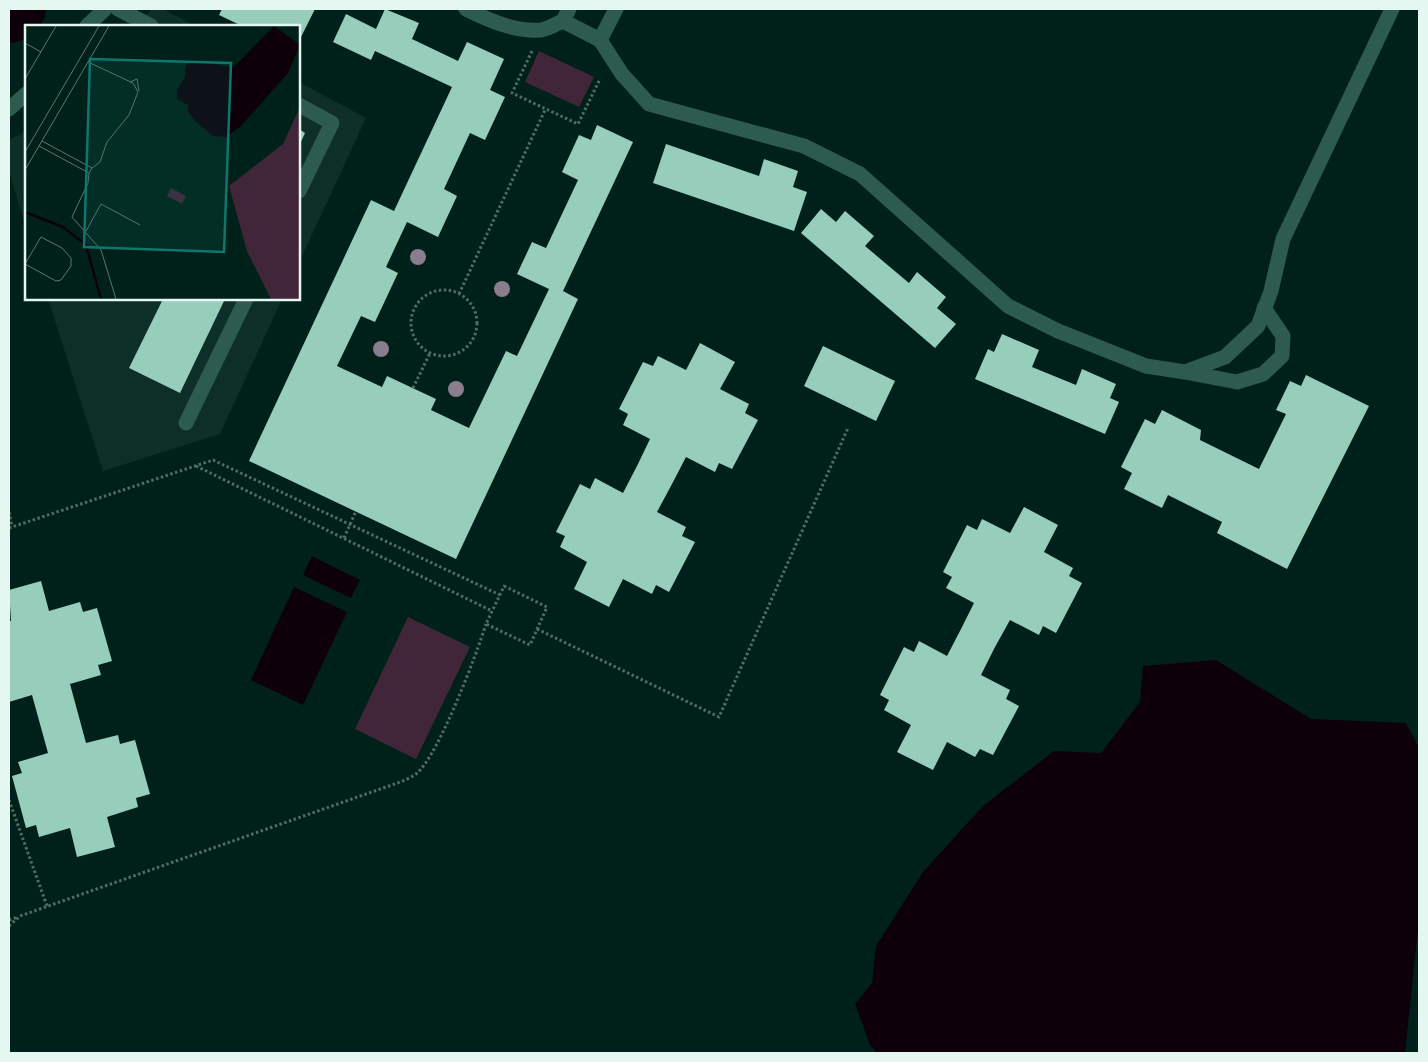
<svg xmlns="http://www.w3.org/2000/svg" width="1428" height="1062" font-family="'Golos Text',sans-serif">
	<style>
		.built { fill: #0d2f27 }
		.green { fill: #41263a }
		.water { fill: #0e000a }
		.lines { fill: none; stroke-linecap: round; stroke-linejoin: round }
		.river { stroke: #0e000a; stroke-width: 50 }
		.building { fill: #96cdbb }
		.path { stroke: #506c65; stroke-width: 3; stroke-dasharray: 2.5 2.5; stroke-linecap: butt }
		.minor { stroke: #2d5b4e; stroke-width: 15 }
		.tree { fill: #8a7d8d }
		.inset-river { fill: none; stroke: #0e000a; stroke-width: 2.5 }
		.inset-road { fill: none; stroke: #5b776f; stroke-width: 1 }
		.view { fill: #0f766e; fill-opacity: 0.15; stroke: #0f766e; stroke-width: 2.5 }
		.inset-edge { fill: none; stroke: #e4f7f1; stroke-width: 2.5 }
	</style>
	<rect width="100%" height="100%" fill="#002119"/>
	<!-- built -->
	<g class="built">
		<path d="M152,9H163L195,26H138Z"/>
		<path d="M299,82L366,118L299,263Z"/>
		<path d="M26,131V228L9,172V140Z"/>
		<path d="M48,299H282L220,434L103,471Z"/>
	</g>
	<!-- green -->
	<g class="green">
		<path d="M539,51L594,77L579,107L525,82Z"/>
		<path d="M408,617L470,647L416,759L355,729Z"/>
	</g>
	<!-- water -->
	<g class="water">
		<path d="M312,556L360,580L351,598L303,575Z"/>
		<path d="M294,587L347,612L303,705L251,680Z"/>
		<path d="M1216,660L1311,719L1406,723L1419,748V919L1405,1053H877L870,1045L855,1004L872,983L876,946L923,872L982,807L1054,751L1101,753L1140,702L1143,666Z"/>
	</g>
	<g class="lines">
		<!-- river -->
		<path class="river" d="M9,18L16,16L21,9"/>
	</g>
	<!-- building -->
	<g class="building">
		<path d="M222,9H315L299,41V26H242L219,15Z"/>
		<path d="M385,9L419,23L412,39L458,61L467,42L504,59L490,90L505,97L485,140L470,133L444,189L457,196L438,237L407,222L386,267L398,273L375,322L361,316L337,366L382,387L387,376L436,399L431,410L469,428L506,351L517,356L549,289L517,274L532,242L546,248L578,180L562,172L579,135L591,140L597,125L633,142L563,291L578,299L456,559L249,461L371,200L394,211L452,87L375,51L371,60L333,42L346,14L376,29Z"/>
		<path d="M299,129L305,133L299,146Z"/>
		<path d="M666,144L759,176L764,159L798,171L793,187L807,192L794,231L653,183Z"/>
		<path d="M821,209L836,222L845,211L874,236L865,246L909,283L917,272L946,297L937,308L956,324L935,348L801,233Z"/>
		<path d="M163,299H225L180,393L129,368Z"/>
		<path d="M1002,334L1039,350L1032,367L1076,385L1082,369L1116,384L1110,398L1119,402L1105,434L975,379L988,349L994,352Z"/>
		<path d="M700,343L735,362L720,389L749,404L745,413L758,420L732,469L719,463L715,472L686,457L672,484L657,512L686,527L682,536L695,542L669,592L656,585L652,594L623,579L609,607L574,589L587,562L560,547L565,536L556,532L580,484L590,489L595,478L623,493L637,466L650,439L623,425L628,414L619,409L643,362L653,366L658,356L686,370Z"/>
		<path d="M823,346L895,381L876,421L804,386Z"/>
		<path d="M1306,375L1369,406L1287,569L1217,533L1222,522L1168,495L1162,508L1124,489L1132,473L1121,467L1145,419L1155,424L1162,410L1201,430L1200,440L1259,469L1286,414L1276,410L1290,381L1301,386Z"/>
		<path d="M1024,507L1058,525L1044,552L1073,568L1069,576L1082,583L1056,633L1043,626L1039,635L1010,620L995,647L981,675L1010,690L1006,699L1019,706L993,755L980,749L975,757L947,742L933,770L897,752L911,725L884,710L889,700L880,695L904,647L914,652L919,641L947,656L961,629L974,603L946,588L952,577L943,572L967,525L977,530L982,519L1010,533Z"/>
		<path d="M41,581L49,611L80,602L83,612L97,608L112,661L98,665L101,675L70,684L86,743L118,735L120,744L135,740L150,794L136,798L138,807L107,817L115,847L77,857L70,828L39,837L36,825L26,828L12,776L22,773L18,762L48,753L32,695L9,702V621H11L9,590Z"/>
	</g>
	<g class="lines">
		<!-- path -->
		<g class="path">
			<path d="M532,51L512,93L578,124L600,79"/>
			<circle cx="444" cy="323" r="33"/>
			<path d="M459,294L545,110"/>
			<path d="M413,388L430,353"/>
			<path d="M196,466L492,611"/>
			<path d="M9,512L12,527"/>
			<path d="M9,528L213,460L500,595"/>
			<path d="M344,538L356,511"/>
			<path d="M504,586L547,607L530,645L486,624Z"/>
			<path d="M537,629L719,717L848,428"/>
			<path d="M9,800L47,906"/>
			<path d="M9,920L18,917"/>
			<path d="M9,926L20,916L403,781C407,779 412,777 416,774C438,757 477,653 486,624"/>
		</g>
		<!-- minor -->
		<g class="minor">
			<path d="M118,9L151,26"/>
			<path d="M466,9C488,20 515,32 541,30C548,29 556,24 563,21"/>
			<path d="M569,9L563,21L600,40L616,9"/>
			<path d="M87,26L105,9"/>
			<path d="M600,40L622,74L649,104L804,146L860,174L1008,306L1058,331L1146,366L1185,372L1225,357L1258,326L1271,291L1283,239L1392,9"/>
			<path d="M299,105L332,123L299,191"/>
			<path d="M9,109L26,94"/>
			<path d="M1185,372L1237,382L1263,374L1282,356L1283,336L1264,308"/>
			<path d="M186,423L246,299"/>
		</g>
	</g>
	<!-- trees -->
	<g class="tree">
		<circle cx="418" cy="257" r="8"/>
		<circle cx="502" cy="289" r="8"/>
		<circle cx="381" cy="349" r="8"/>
		<circle cx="456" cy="389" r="8"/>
	</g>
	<!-- overview -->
	<g transform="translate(25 25)">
		<rect width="275" height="275" fill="#002119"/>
		<path d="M275,82V274H246L222,226L204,161L258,119ZM146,163L161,171L157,179L142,171Z" fill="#41263a"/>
		<path d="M249,1L275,20L263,48L216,101L201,112L188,111L170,96L163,86V80L152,74V65L160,52L161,40L168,36L209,42Z" fill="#0e000a"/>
		<path class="inset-river" d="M0,187L38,202L61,220L76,274"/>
		<path class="inset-road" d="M0,18L16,27M63,37L108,58L113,67L104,90L82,117L75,137L67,143M0,54L31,1M105,57L112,54L114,66M14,121L64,148L67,143L17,116M0,127L74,1M0,145L84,1M64,148L63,158L47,192L76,225L91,274M60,208L76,179L115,200M16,212L37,223L46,233V241L36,255L31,256L0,239Z"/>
		<path class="view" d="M65,34L206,38L199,227L59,222Z"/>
		<rect width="275" height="275" class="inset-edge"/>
	</g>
	<!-- border -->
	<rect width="1428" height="1062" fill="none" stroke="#e4f7f1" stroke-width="20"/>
</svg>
